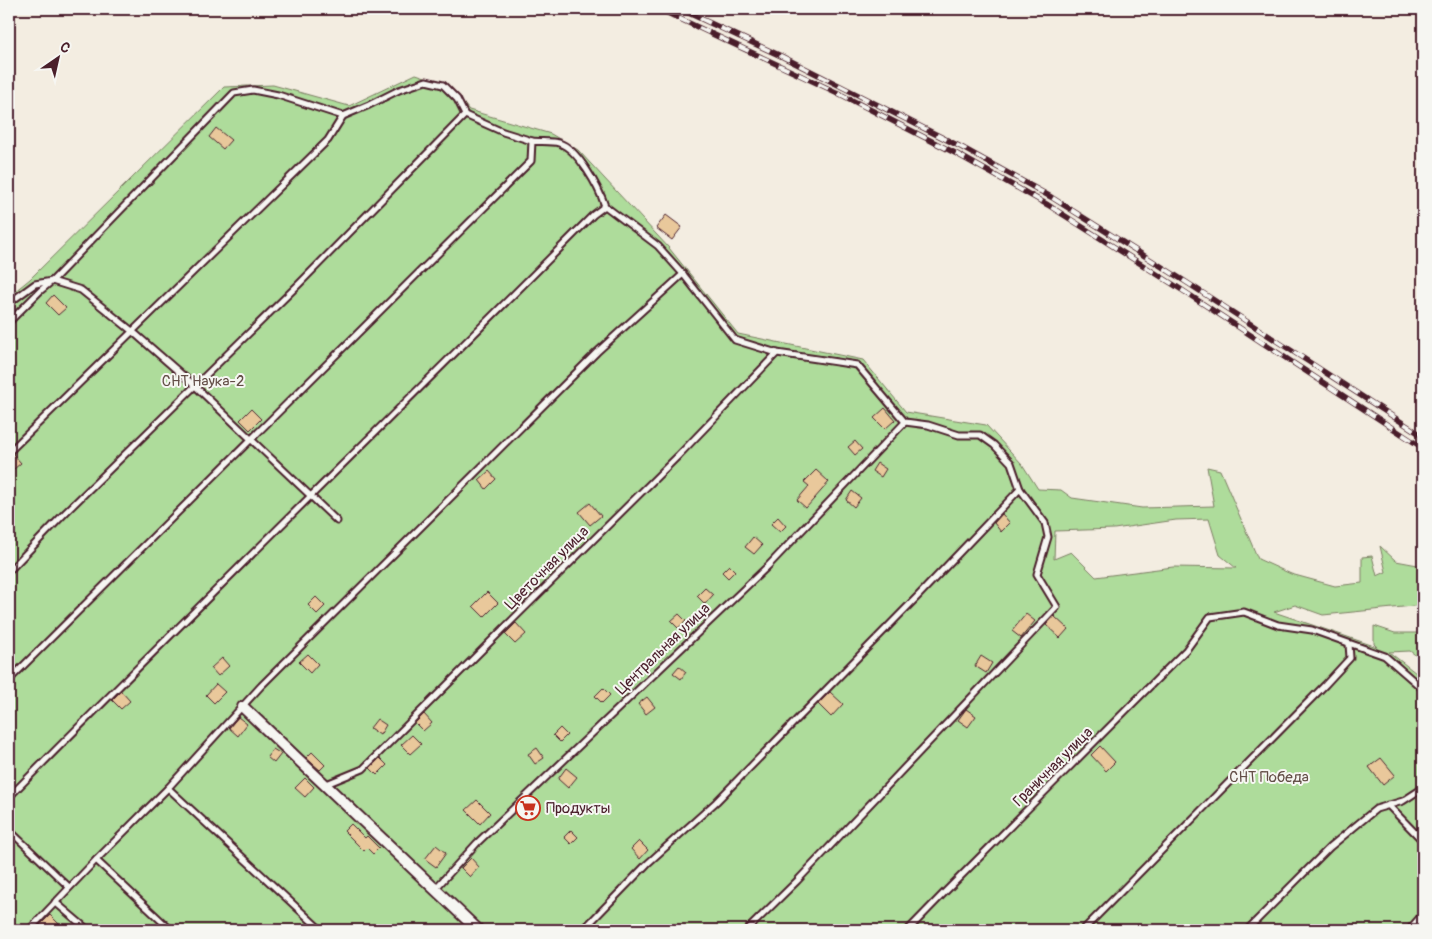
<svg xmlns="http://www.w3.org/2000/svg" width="1432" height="939" font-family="Pangolin,sans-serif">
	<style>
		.green { fill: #aedc9b; stroke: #7c7e63; fill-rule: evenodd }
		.building { fill: #e9c89b; stroke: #4a1f2b }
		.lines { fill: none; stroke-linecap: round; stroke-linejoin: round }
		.lane-casing { stroke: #4a1f2b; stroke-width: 9 }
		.street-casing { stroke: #4a1f2b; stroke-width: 14 }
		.lane { stroke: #f6f6f2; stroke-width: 5 }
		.street { stroke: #f6f6f2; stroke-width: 10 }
		.rail-casing { stroke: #4a1f2b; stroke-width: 5.5 }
		.rail { stroke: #f6f6f2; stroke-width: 4; stroke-dasharray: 11; stroke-linecap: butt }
		.labels { text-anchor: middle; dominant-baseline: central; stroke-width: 4; stroke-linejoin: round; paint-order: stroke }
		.park-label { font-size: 15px; fill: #634e47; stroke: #f6f6f2 }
		.street-label { font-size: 15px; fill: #4a1f2b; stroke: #f6f6f2 }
		.poi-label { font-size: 15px; fill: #4a1f2b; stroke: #f6f6f2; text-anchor: start }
	</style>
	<rect width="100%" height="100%" fill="#f3ede1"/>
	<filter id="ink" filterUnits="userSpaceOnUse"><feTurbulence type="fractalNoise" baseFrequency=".02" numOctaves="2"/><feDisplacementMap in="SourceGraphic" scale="10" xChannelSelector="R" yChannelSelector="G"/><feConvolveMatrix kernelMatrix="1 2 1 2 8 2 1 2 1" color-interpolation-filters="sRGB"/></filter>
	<g filter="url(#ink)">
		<!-- green -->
		<path class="green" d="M416,74L447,84L469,110L551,134L578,150L669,248L738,334L863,360L906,412L986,425L1022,464L1038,489L1061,490L1072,498L1142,508L1214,506L1207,467L1220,470L1258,559L1291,574L1335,586L1362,583V557L1372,556L1377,576L1386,572L1380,546L1396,561L1423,566V605L1323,615L1295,605L1274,612L1377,647L1374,644V626L1395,633H1423V657H1418L1410,651L1389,652L1416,673L1423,681V930H9V296L30,279L224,87L273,85L349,106ZM1209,519L1220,555L1236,568L1173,567L1096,577L1071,552L1054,559L1055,531L1114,529L1176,520Z"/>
		<!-- building -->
		<g class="building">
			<path d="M216,128L231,140L223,149L209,137Z"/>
			<path d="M666,215L682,227L672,240L656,228Z"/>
			<path d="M53,295L66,308L58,315L46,303Z"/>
			<path d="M885,408L895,420L885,429L874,418Z"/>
			<path d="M251,409L261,419L250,430L240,420Z"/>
			<path d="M855,441L862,449L855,455L848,447Z"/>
			<path d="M13,454L21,463L14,469L9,464V456Z"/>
			<path d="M877,463L886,469L881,477L872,471Z"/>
			<path d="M816,470L829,482L806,508L797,500L809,486L804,482Z"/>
			<path d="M489,471L496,479L486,489L479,480Z"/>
			<path d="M852,491L861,498L854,507L846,500Z"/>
			<path d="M590,503L601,516L590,525L579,512Z"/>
			<path d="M1002,514L1010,523L1001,532L994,523Z"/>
			<path d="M778,517L786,526L780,532L771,524Z"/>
			<path d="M753,537L762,545L754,554L745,547Z"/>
			<path d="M729,565L735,571L728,578L722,572Z"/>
			<path d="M705,588L713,595L705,604L697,596Z"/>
			<path d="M487,592L498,603L484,617L473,606Z"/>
			<path d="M316,597L325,606L317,614L308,605Z"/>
			<path d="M679,614L686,621L678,628L671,621Z"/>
			<path d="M1026,614L1035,621L1021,638L1012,631Z"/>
			<path d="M1054,616L1068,629L1060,638L1046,625Z"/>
			<path d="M516,623L526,634L515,644L505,634Z"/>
			<path d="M308,654L318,664L310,673L299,662Z"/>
			<path d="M981,656L992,663L986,673L975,666Z"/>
			<path d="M222,658L229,666L218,676L211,668Z"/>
			<path d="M679,666L686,672L681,679L673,673Z"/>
			<path d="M216,684L225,692L214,703L206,695Z"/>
			<path d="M603,688L610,695L602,703L595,696Z"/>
			<path d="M121,691L130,701L121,709L112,700Z"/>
			<path d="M830,692L843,704L831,717L818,704Z"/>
			<path d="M647,697L655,707L646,714L638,704Z"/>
			<path d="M966,709L976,716L968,727L958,720Z"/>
			<path d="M424,714L432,723L423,731L415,723Z"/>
			<path d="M238,717L247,724L238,736L229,728Z"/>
			<path d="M377,719L386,725L380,735L370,728Z"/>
			<path d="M560,728L567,735L560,742L553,735Z"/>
			<path d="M412,735L421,744L410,754L401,745Z"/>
			<path d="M1100,746L1115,762L1106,771L1091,755Z"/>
			<path d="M537,748L544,758L535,764L528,754Z"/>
			<path d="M273,749L281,754L274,763L267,757Z"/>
			<path d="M312,752L325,765L320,770L306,758Z"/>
			<path d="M380,758L387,765L377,775L370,768Z"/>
			<path d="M1381,758L1395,775L1383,785L1369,767Z"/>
			<path d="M566,768L577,777L568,788L558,779Z"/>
			<path d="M305,778L314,787L305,797L295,788Z"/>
			<path d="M477,800L490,813L480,824L466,810Z"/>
			<path d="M351,824L365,838L367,836L379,848L373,854L367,848L364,851L344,831Z"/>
			<path d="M571,830L578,837L571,844L564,837Z"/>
			<path d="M639,841L648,850L640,859L631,849Z"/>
			<path d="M436,845L446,853L436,867L425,859Z"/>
			<path d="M471,858L479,867L470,877L461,868Z"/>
			<path d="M50,915L60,925L55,930H35Z"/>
		</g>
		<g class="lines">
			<defs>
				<g id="lane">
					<path d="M9,303L35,284L52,281L81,290L132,331L195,386L337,521"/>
					<path d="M9,322L40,291L52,281L234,93L253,90L278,95L343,116L369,105L399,90L426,81L443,85L457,99L465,115"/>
					<path d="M9,452L328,140L343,116"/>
					<path d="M9,571L66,512L299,284L465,115L503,132L532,141"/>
					<path d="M9,680L531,161L532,141C540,142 551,141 559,143C578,149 599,188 605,206"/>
					<path d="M324,785L363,769L489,643L678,456L777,353"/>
					<path d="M168,788L321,930"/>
					<path d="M9,797C202,602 399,410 593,215L605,206L658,246L683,274L735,340L777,353L857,365L905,422L928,425L959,435H980L994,445L1011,463L1020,489"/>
					<path d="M1388,805L1423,841"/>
					<path d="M9,830L69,887"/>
					<path d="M96,860L171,930"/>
					<path d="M435,889L477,843L768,566L905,422"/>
					<path d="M55,902L88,930"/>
					<path d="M29,930L96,860L168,788L261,686L597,352L683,274"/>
					<path d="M583,930L647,864L716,802L917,597L1020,489L1045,523L1048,537L1037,574L1057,607L797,881L747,930"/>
					<path d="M908,930L944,893L1186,650L1210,617L1244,612L1278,625L1312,630L1385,656L1423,689"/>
					<path d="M1083,930L1325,685L1350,658L1349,644"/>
					<path d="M1247,930L1330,847L1376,809L1403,801L1423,788"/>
					<path d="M1409,930L1423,914"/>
				</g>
				<path id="street" d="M243,707L478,930"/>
			</defs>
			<!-- lane casing -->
			<use href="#lane" class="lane-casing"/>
			<!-- street casing -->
			<use href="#street" class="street-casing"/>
			<!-- lane -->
			<use href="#lane" class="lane"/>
			<!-- street -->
			<use href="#street" class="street"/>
			<defs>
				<g id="rail">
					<path d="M659,9L838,93L957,154L1048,205L1182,290L1423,448"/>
					<path d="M680,9L781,56L961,147L1051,197L1186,282L1423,436"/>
				</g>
			</defs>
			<!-- rail casing -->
			<use href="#rail" class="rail-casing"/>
			<!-- rail -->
			<use href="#rail" class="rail"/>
		</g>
	</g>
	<!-- icons -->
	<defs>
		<symbol id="supermarket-ring" viewBox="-11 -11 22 22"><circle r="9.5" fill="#f6f6f2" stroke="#c8321e" stroke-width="1.5"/><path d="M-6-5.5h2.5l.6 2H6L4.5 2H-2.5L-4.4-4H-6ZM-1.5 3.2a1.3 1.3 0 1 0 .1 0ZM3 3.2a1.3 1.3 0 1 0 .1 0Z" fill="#c8321e"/></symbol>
	</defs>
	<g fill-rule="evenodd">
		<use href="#supermarket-ring" x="514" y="794" width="28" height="28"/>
	</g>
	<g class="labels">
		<!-- park labels -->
		<g class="park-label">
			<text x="203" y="381">СНТ Наука-2</text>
			<text x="1269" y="777">СНТ Победа</text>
		</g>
		<!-- street labels -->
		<g class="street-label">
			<text transform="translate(547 568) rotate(-45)">Цветочная улица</text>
			<text transform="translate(663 649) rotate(-44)">Центральная улица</text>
			<text transform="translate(1053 767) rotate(-45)">Граничная улица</text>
		</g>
		<!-- poi labels -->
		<g class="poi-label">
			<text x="546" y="808">Продукты</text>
		</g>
	</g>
	<!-- margin -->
	<rect width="1432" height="939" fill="none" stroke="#f6f6f2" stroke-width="30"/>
	<rect x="15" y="15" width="1402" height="909" fill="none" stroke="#4a1f2b" stroke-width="2" filter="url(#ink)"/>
	<!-- north arrow -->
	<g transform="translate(58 58) rotate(34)" stroke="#f6f6f2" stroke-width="4" paint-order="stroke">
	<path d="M0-4L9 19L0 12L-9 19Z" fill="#4a1f2b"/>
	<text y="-8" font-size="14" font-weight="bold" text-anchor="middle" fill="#4a1f2b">С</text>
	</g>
</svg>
